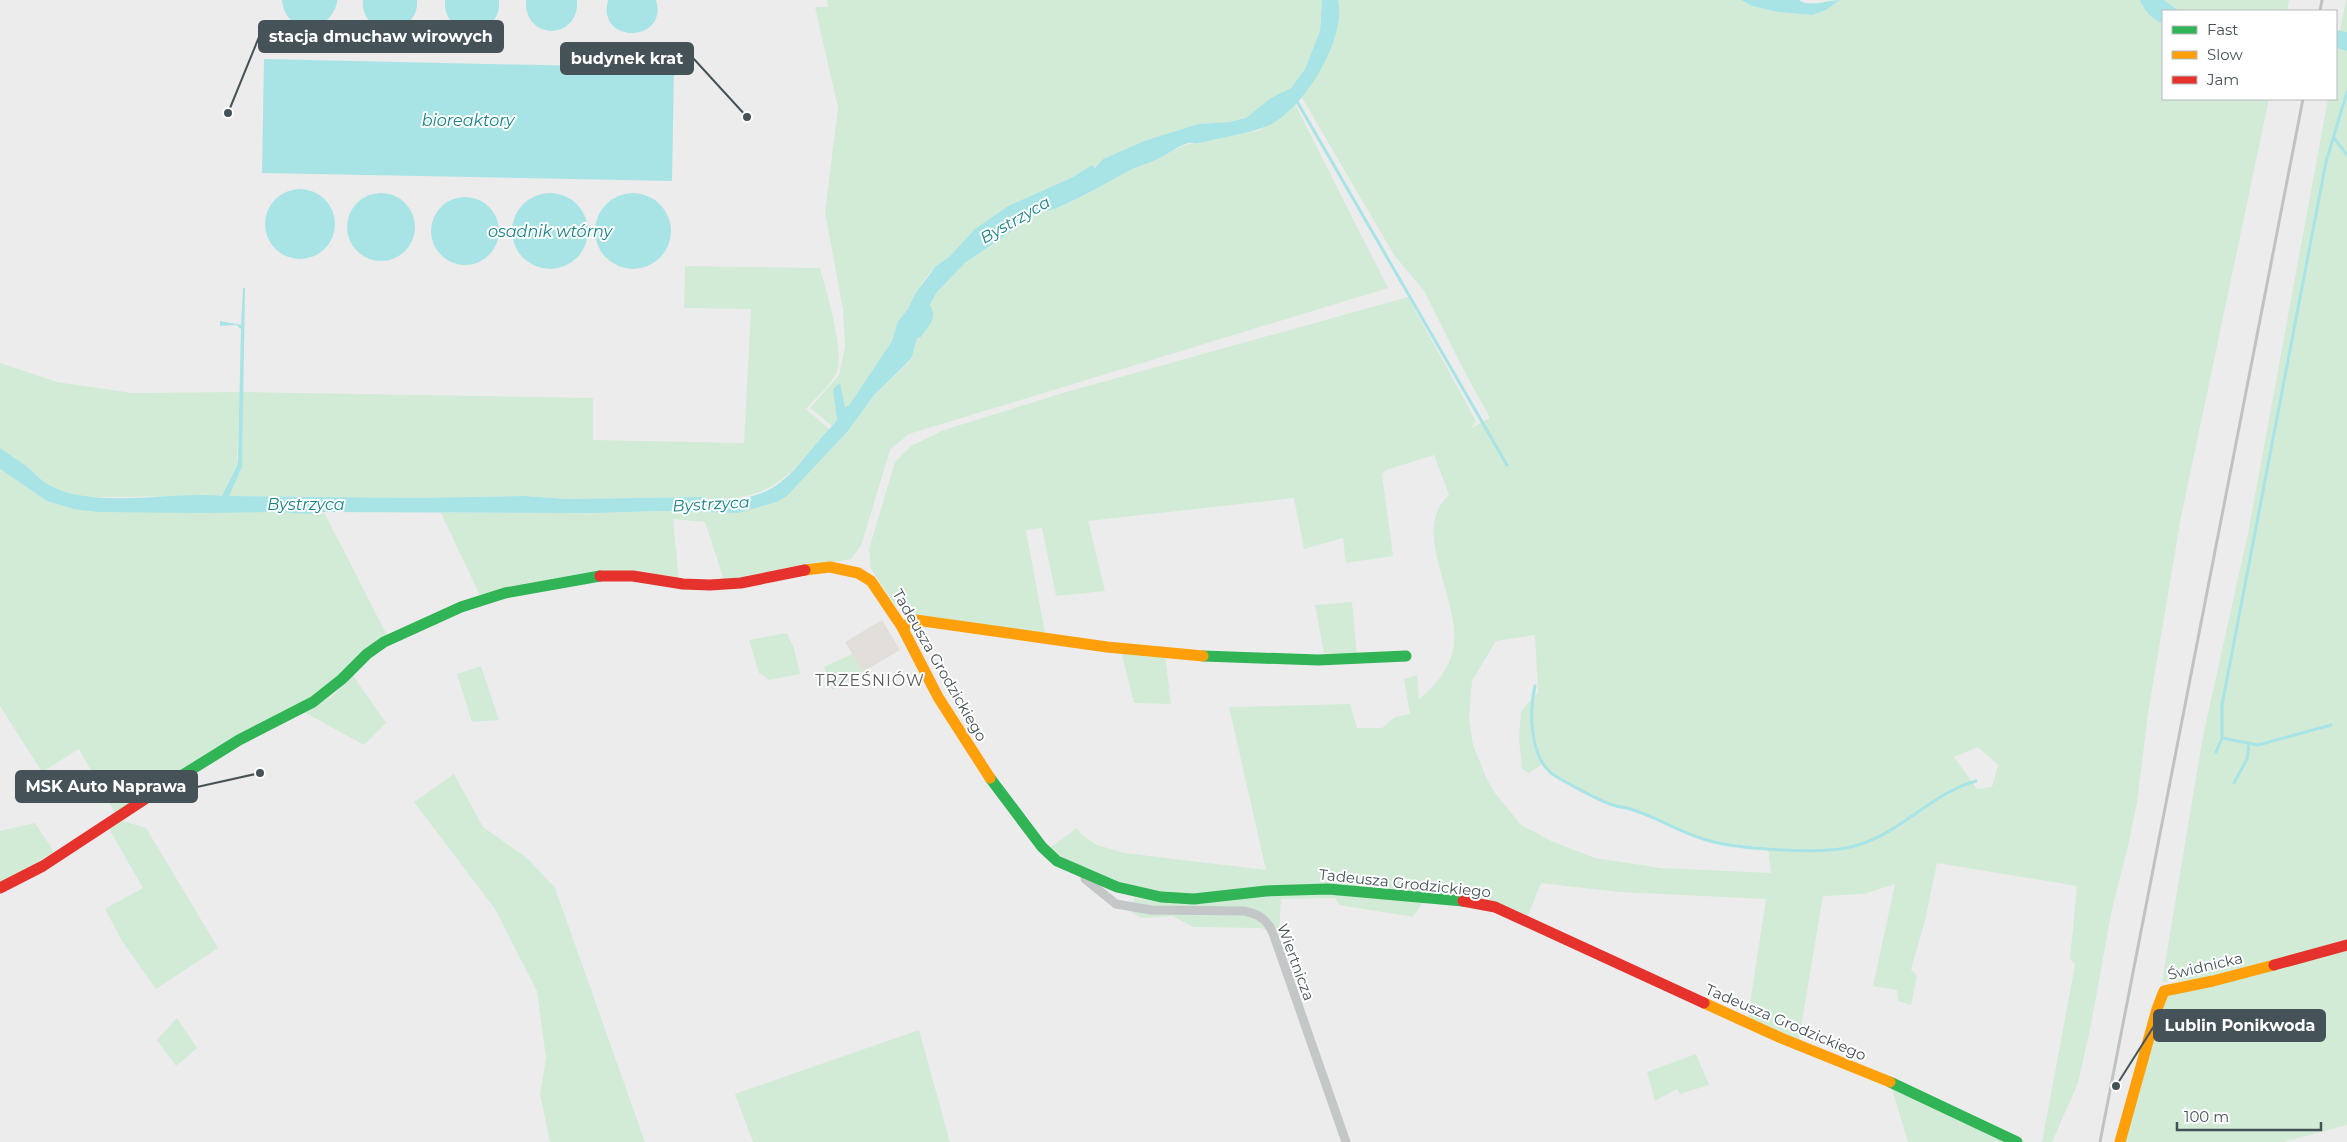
<svg xmlns="http://www.w3.org/2000/svg" width="2347" height="1142" font-family="Montserrat,sans-serif">
	<style>
		.commercial { fill: #e2deda }
		.green { fill: #d2ebd7; fill-rule: evenodd }
		.water { fill: #a8e4e6 }
		.lines { fill: none; stroke-linecap: round; stroke-linejoin: round }
		.stream { stroke: #a8e4e6; stroke-width: 3 }
		.street { stroke: #c3c7c8; stroke-width: 9 }
		.fast { stroke: #30b455; stroke-width: 11 }
		.slow { stroke: #ff9f0a; stroke-width: 11 }
		.jam { stroke: #e5322d; stroke-width: 11 }
		.rail { stroke: #bfc2c3; stroke-width: 3 }
		.labels { text-anchor: middle; dominant-baseline: central; stroke-width: 4; stroke-linejoin: round; paint-order: stroke }
		.street-label { font-size: 15px; fill: #455257; stroke: #fff }
		.water-label { font-size: 16px; font-style: italic; fill: #158185; stroke: #fff }
		.neighbourhood-label { font-size: 16px; letter-spacing: 1px; fill: #595d60; stroke: #fff }
		.leader { fill: none; stroke: #455257; stroke-width: 2 }
		.callout-dot { fill: #455257; stroke: #fff; stroke-width: 2 }
		.callout { fill: #455257; stroke: #455257; stroke-width: 2 }
		.callout-label { font-size: 16px; text-anchor: middle; font-weight: bold; fill: #fff }
	</style>
	<rect width="100%" height="100%" fill="#edecec"/>
	<!-- commercial -->
	<path class="commercial" d="M882,620L900,650L863,672L845,642Z"/>
	<!-- green -->
	<g class="green">
		<path d="M827,0H1322L1320,31L1314,46L1305,69L1291,88L1246,118L1229,122L1198,124L1144,141L1103,159L1095,168L1092,165L1073,177L1008,206L975,229L949,257L936,266L924,280L908,309L898,321L892,341L850,404L832,426L810,408L839,375L845,347L843,310L825,212L838,108L815,7H828Z"/>
		<path d="M1338,0H1741L1752,6L1778,12L1812,15L1826,10L1840,0H2140C2144,11 2152,19 2163,24V99H2269L2181,517L2148,714L2137,803L2128,846L2112,909L2091,1025L2078,1083L2052,1142H2042L2075,965L2070,958L2077,886L1937,863L1925,921L1911,969L1917,976L1911,1005L1898,1001L1897,990L1873,986L1895,884L1864,894L1823,896L1799,1040L1748,1017L1766,899L1619,892L1541,883L1528,916L1509,909L1434,896L1422,904L1413,917L1339,905L1335,898L1281,899L1279,932L1260,928L1193,927L1172,916L1141,918L1131,912L1134,898L1175,903L1164,893L1119,883L1077,867L1050,848L1077,828L1082,835L1097,845L1125,853L1266,870L1229,707L1350,704L1357,728H1382L1395,717L1410,714L1404,679L1417,675L1419,699C1433,688 1445,674 1451,657C1469,610 1406,532 1449,495L1434,455L1386,470L1382,474L1393,556L1346,563L1343,538L1304,549L1294,498L1088,521L1105,591L1056,596L1042,528L1026,530L1045,633L915,618L906,615L895,605L871,569L869,549L895,462L911,446L944,430L1063,393L1408,297L1476,421L1471,428L1490,418L1462,367L1424,291L1394,255L1301,96C1321,74 1345,30 1338,0ZM1535,635L1538,692L1521,711L1519,739L1522,769L1529,773L1544,763L1550,773L1610,804L1633,810L1712,842L1768,848L1771,873L1661,868L1595,858L1551,841L1521,825L1495,793L1486,777L1473,745L1469,717L1472,681L1496,641ZM1978,747L1998,765L1992,787L1977,789L1954,757Z"/>
		<path d="M2164,0H2289L2287,11H2179Z"/>
		<path d="M2346,0H2347V32L2340,31Z"/>
		<path d="M2337,49L2347,51V940L2203,979L2162,982L2203,736L2248,533L2328,99H2336Z"/>
		<path d="M1295,104L1388,288L909,434L890,450L861,546L851,559L725,583L705,522L673,519L679,580L611,578L482,600L441,513H595L660,511L738,513L777,502L787,496L848,431L874,395L905,366L912,357L917,337H921L926,331L930,306L937,292L947,281L965,263L1042,211C1063,210 1103,185 1122,174C1133,167 1147,165 1158,159C1171,153 1183,143 1197,143L1260,130L1287,113Z"/>
		<path d="M685,266L820,268C826,291 846,354 836,374C830,386 815,398 806,409L829,429C818,439 809,453 799,464C769,494 750,498 709,500L704,497L567,499L524,496L417,498L228,496L242,467L243,392L593,398V440L744,443L751,309L684,308Z"/>
		<path d="M0,363L57,382L132,393L240,392L237,466L222,496L86,497L67,493L48,485L25,465L0,448Z"/>
		<path d="M0,469L47,501L73,509L111,512H277L325,514L389,639L342,679L115,813L79,749L42,772L0,706Z"/>
		<path d="M1352,602L1357,656L1324,653L1315,605Z"/>
		<path d="M787,633L794,648L800,674L769,680L759,673L749,640Z"/>
		<path d="M1121,651L1165,655L1171,704L1134,703Z"/>
		<path d="M852,654L863,672L832,690L824,667Z"/>
		<path d="M481,666L499,720L472,722L457,674Z"/>
		<path d="M352,674L386,723L364,745L304,712L333,696Z"/>
		<path d="M454,774L483,827L527,858L555,888L645,1142H550L540,1094L546,1058L537,991L495,909L414,802Z"/>
		<path d="M120,820L146,828L218,948L156,989L122,941L105,909L143,888L108,827Z"/>
		<path d="M35,823L54,852L0,884V831Z"/>
		<path d="M2347,948V1125L2283,1142H2123L2164,1000L2171,993Z"/>
		<path d="M177,1018L197,1048L176,1066L157,1040Z"/>
		<path d="M919,1030L950,1142H753L735,1094Z"/>
		<path d="M1696,1054L1709,1085L1680,1094L1677,1089L1655,1101L1647,1072Z"/>
		<path d="M1892,1089L2008,1142H1908Z"/>
	</g>
	<!-- water -->
	<g class="water">
		<path d="M282,0H337V3C328,36 285,35 282,0Z"/>
		<path d="M363,0H417C420,38 359,38 363,0Z"/>
		<path d="M445,0H499C502,42 442,41 445,0Z"/>
		<path d="M526,0H577C580,41 523,41 526,0Z"/>
		<path d="M608,0H656C669,43 596,45 608,0Z"/>
		<path d="M1322,0H1338C1347,37 1307,103 1275,122C1260,132 1219,138 1199,143C1195,144 1191,142 1188,143C1178,146 1167,155 1158,159C1146,165 1133,167 1123,174C1110,181 1052,215 1041,211L965,263L937,292L930,305C938,318 928,327 921,337L917,338L912,357L904,366L874,395L848,431L787,496L777,502L738,513L660,511L595,513L317,512L310,514L277,512L202,513L98,512L73,509L47,501L0,469V448C8,454 17,459 25,465C33,471 40,480 49,485C93,510 172,491 222,496L237,466L238,459L241,329L236,325L220,326V321L241,325L243,288H245L242,467L229,496L417,498L524,496L567,499L704,497L709,500C726,500 743,500 759,494C791,484 809,448 832,426L837,420L833,389L840,383L845,408L850,404L892,341L898,321L908,309L915,294L936,266L949,257L975,229L1008,206L1073,177L1092,165L1095,168L1103,159L1144,141L1198,124L1229,122L1246,118L1271,98L1291,88L1305,69L1314,46L1320,31Z"/>
		<path d="M1741,0H1799C1808,8 1828,0 1840,0L1826,10L1812,15L1778,12L1752,6Z"/>
		<path d="M2140,0H2164L2179,11H2163V24C2152,19 2144,11 2140,0Z"/>
		<path d="M2336,30L2347,32V51L2336,48Z"/>
		<path d="M264,59L674,68L672,181L262,173Z"/>
		<circle cx="300" cy="224" r="35"/>
		<circle cx="381" cy="227" r="34"/>
		<circle cx="550" cy="231" r="38"/>
		<circle cx="633" cy="231" r="38"/>
		<circle cx="465" cy="231" r="34"/>
	</g>
	<g class="lines">
		<!-- stream -->
		<g class="stream">
			<path d="M1295,98L1507,465"/>
			<path d="M2334,138L2347,155"/>
			<path d="M1535,686C1529,711 1530,754 1550,772C1556,778 1601,801 1610,804C1617,807 1625,807 1633,810C1659,818 1683,834 1710,841C1740,849 1815,854 1846,848C1897,839 1928,794 1976,781"/>
			<path d="M2331,725L2258,745L2222,738V705L2326,162L2347,92"/>
			<path d="M2216,752L2222,738"/>
			<path d="M2234,783L2247,759L2249,743"/>
		</g>
		<!-- street -->
		<path class="street" d="M1085,875V879L1116,904L1151,910L1244,911C1260,914 1268,920 1274,936L1346,1142"/>
		<!-- fast -->
		<g class="fast">
			<path d="M1203,656L1318,660L1406,656"/>
			<path d="M990,778L1042,847L1057,861L1117,887L1161,897L1194,899L1266,891L1328,889L1463,901"/>
			<path d="M165,786L239,740L313,702L342,679L367,654L384,642L461,607L505,593L600,576"/>
			<path d="M1890,1082L2017,1142"/>
		</g>
		<!-- slow -->
		<g class="slow">
			<path d="M805,570L830,567L858,573L871,581L902,627L938,697L990,778"/>
			<path d="M902,627L916,620L1107,647L1203,656"/>
			<path d="M1704,1003L1781,1038L1890,1082"/>
			<path d="M2120,1142L2157,1009L2164,991L2213,981L2274,965"/>
		</g>
		<!-- jam -->
		<g class="jam">
			<path d="M600,576H633L683,584L710,585L741,583L805,570"/>
			<path d="M0,888L43,866L165,786"/>
			<path d="M1463,901L1495,907L1704,1003"/>
			<path d="M2274,965L2347,945"/>
		</g>
		<!-- rail -->
		<g class="rail">
			<path d="M2320,11L2322,0"/>
			<path d="M2100,1142L2303,99"/>
		</g>
	</g>
	<g class="labels">
		<!-- street labels -->
		<g class="street-label">
			<text transform="translate(940 665) rotate(60)">Tadeusza Grodzickiego</text>
			<text transform="translate(1405 883) rotate(6)">Tadeusza Grodzickiego</text>
			<text transform="translate(1296 962) rotate(70)">Wiertnicza</text>
			<text transform="translate(2205 966) rotate(-13)">Świdnicka</text>
			<text transform="translate(1786 1022) rotate(23)">Tadeusza Grodzickiego</text>
		</g>
		<!-- water labels -->
		<g class="water-label">
			<text x="468" y="120">bioreaktory</text>
			<text transform="translate(1015 220) rotate(-30)">Bystrzyca</text>
			<text x="550" y="231">osadnik wtórny</text>
			<text x="306" y="504">Bystrzyca</text>
			<text transform="translate(711 504) rotate(-3)">Bystrzyca</text>
		</g>
		<!-- neighbourhood labels -->
		<g class="neighbourhood-label">
			<text x="870" y="680">TRZEŚNIÓW</text>
		</g>
	</g>
	<!-- callouts -->
	<path class="leader" d="M228 113L259 37M747 117L693 58M260 773L197 787M2116 1086L2154 1026"/>
	<g class="callout-dot">
		<circle cx="228" cy="113" r="5"/>
		<circle cx="747" cy="117" r="5"/>
		<circle cx="260" cy="773" r="5"/>
		<circle cx="2116" cy="1086" r="5"/>
	</g>
	<g class="callout">
		<rect x="259" y="21" width="244" height="31" rx="5"/>
		<rect x="561" y="43" width="132" height="31" rx="5"/>
		<rect x="16" y="771" width="181" height="31" rx="5"/>
		<rect x="2154" y="1010" width="171" height="31" rx="5"/>
	</g>
	<g class="callout-label">
		<text x="381" y="42">stacja dmuchaw wirowych</text>
		<text x="627" y="64">budynek krat</text>
		<text x="106" y="792">MSK Auto Naprawa</text>
		<text x="2240" y="1031">Lublin Ponikwoda</text>
	</g>
	<!-- legend -->
	<rect x="2162" y="10" width="175" height="90" fill="#ffffff" stroke="#b5babc"/>
	<rect x="2172" y="26" width="25" height="8" fill="#30b455" stroke="#b5babc"/>
	<text x="2207" y="35" font-size="15" fill="#455257">Fast</text>
	<rect x="2172" y="51" width="25" height="8" fill="#ff9f0a" stroke="#b5babc"/>
	<text x="2207" y="60" font-size="15" fill="#455257">Slow</text>
	<rect x="2172" y="76" width="25" height="8" fill="#e5322d" stroke="#b5babc"/>
	<text x="2207" y="85" font-size="15" fill="#455257">Jam</text>
	<!-- scale -->
	<path d="M2177 1122v8h144v-8" fill="none" stroke="#455257" stroke-width="2.5"/>
	<text x="2184" y="1122" font-size="15" fill="#455257" stroke="#ffffff" stroke-width="4" paint-order="stroke">100 m</text>
</svg>
